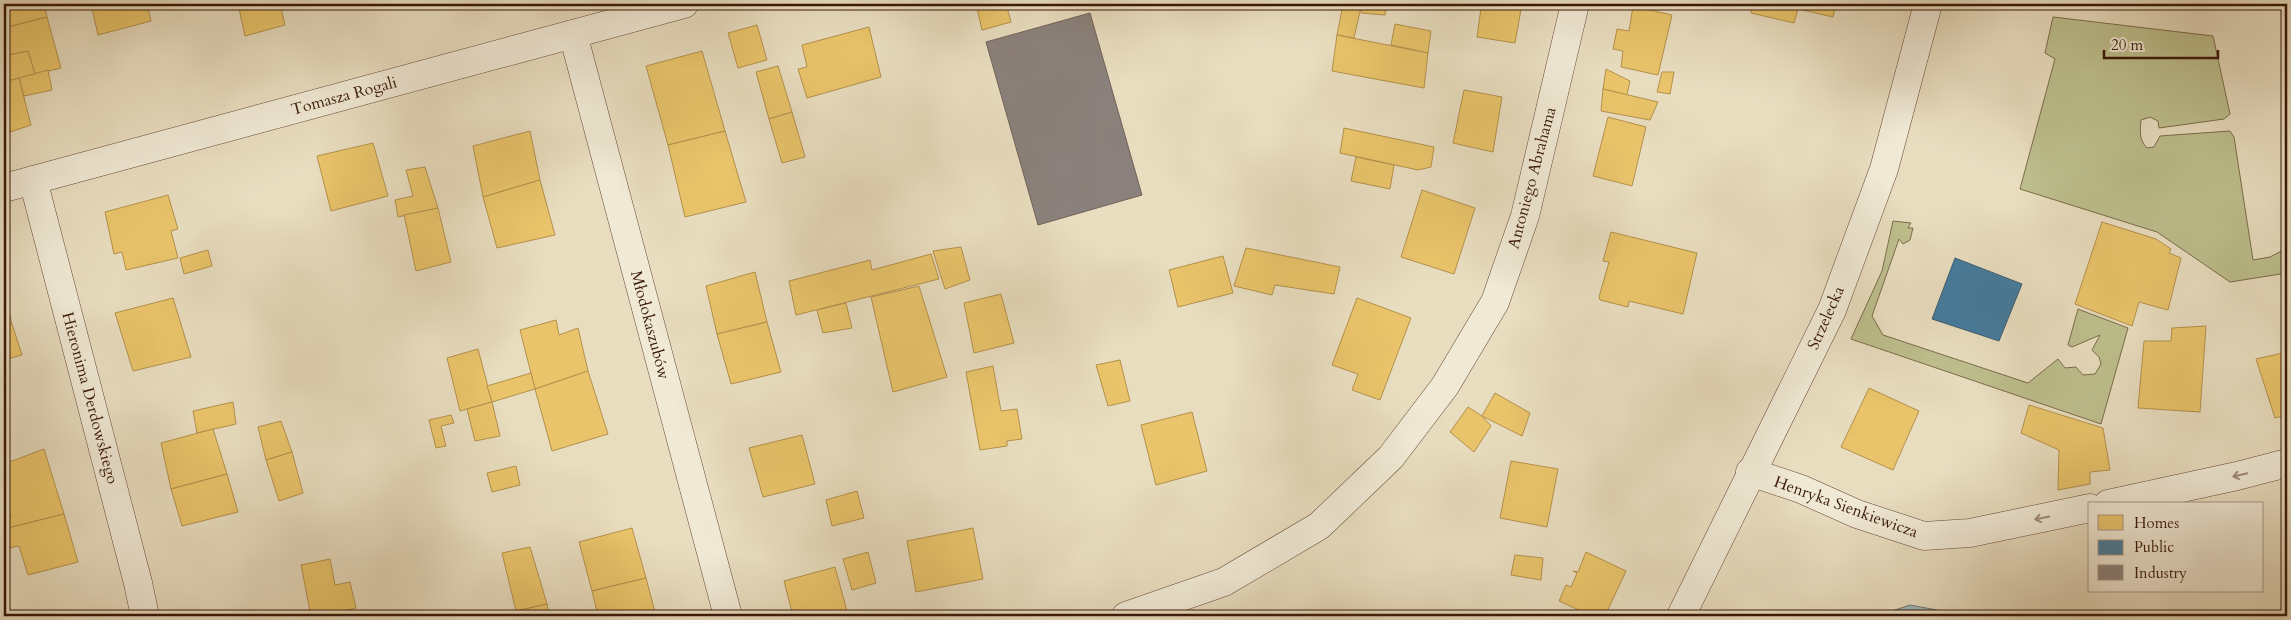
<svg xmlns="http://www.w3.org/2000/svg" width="2291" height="620" font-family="Cardo,serif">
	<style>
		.green { fill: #bdbf8d; stroke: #7b6c4a }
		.water { fill: #9db8be; stroke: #757875 }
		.homes { fill: #e9c46a; stroke: #b4904d }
		.public { fill: #457b9d; stroke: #415d70 }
		.industry { fill: #8a817c; stroke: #726259 }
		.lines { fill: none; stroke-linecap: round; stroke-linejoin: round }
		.minor-casing { stroke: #654936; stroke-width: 29 }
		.tertiary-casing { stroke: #654936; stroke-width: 29 }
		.minor { stroke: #f0e9d5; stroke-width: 28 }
		.tertiary { stroke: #f0e9d5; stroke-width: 28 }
		.oneway { stroke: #9e8b79 }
		.labels { text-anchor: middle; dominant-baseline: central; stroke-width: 5; stroke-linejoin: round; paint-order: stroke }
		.street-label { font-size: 16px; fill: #391808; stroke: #f0e9d5 }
	</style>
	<rect width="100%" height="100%" fill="#e8ddbf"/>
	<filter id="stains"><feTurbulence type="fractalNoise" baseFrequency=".004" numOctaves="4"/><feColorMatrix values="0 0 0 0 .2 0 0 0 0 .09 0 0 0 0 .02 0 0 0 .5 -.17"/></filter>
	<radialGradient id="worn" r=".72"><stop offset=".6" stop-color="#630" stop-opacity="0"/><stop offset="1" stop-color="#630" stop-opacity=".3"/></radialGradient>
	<!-- green -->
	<g class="green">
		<path d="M2053,17L2213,36L2230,114L2224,119L2159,128L2158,121L2150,117L2141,120C2140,131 2139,140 2147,148L2154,147L2160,136L2230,131L2234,137L2253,260L2270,257L2287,248V273L2230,282L2157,232L2020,189L2055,59L2045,53Z"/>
		<path d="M1893,221L1911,223L1908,228H1913L1910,240L1903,244L1899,239L1872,316L1883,335L2028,383L2058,359L2065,368L2076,367L2083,375L2095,374L2101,364L2099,357L2092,350L2100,335L2072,347L2068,345L2078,309L2128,328L2101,424L1851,339L1882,271Z"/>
	</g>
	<!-- water -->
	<path class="water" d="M1910,605L1969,616H1883V614Z"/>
	<!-- homes -->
	<g class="homes">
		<path d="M4,4H44L47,17L8,27Z"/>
		<path d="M91,4H147L151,21L98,35Z"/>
		<path d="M238,4H280L285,25L245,36Z"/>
		<path d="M976,4H1006L1011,22L982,30Z"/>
		<path d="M1343,4L1361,7L1354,38L1337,35Z"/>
		<path d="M1361,4H1386L1385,15L1361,13Z"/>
		<path d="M1466,4H1522L1515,43L1477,37L1481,8Z"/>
		<path d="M1752,4H1778L1798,9L1794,23L1751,13Z"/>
		<path d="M1799,4H1836L1833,17L1798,9Z"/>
		<path d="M1633,6L1672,15L1658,75L1621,67L1623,51L1613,49L1617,29L1629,31Z"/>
		<path d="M4,8L8,27L47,17L61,68L35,74L28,51L4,56Z"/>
		<path d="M1395,24L1431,31L1428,53L1391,45Z"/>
		<path d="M757,25L767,60L738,68L728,33Z"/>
		<path d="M869,27L881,77L807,98L798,69L807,67L802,45Z"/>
		<path d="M1337,35L1428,53L1424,88L1332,71Z"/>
		<path d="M28,51L35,74L4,82V56Z"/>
		<path d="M702,51L725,131L668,145L646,66Z"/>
		<path d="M778,66L792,112L769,119L756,72Z"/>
		<path d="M1606,69L1630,81L1627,95L1603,89Z"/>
		<path d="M48,70L52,90L24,96L19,78Z"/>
		<path d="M1662,72H1674L1670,94L1657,92Z"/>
		<path d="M19,78L31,125L4,134V82Z"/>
		<path d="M1603,89L1658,102L1650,120L1601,111Z"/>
		<path d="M1464,90L1502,97L1493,152L1453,143Z"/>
		<path d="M792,112L805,157L782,163L769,119Z"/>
		<path d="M1608,117L1646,127L1632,186L1593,176Z"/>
		<path d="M1344,128L1434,147L1431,167L1418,170L1340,153Z"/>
		<path d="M530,131L540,180L483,197L473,146Z"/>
		<path d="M725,131L746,202L685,217L668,145Z"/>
		<path d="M373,143L388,196L331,211L317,156Z"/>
		<path d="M1356,157L1394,165L1390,189L1351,181Z"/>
		<path d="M425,167L438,208L398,217L395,200L413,196L406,170Z"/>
		<path d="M540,180L555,235L497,248L483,197Z"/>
		<path d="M1422,190L1475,208L1454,274L1401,257Z"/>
		<path d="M168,195L178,229L171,231L178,258L126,270L122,252L114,254L105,212Z"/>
		<path d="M438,208L451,262L416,271L404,215Z"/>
		<path d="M2102,222L2156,239L2171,249L2169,253L2181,258L2168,310L2139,302L2132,326L2075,304Z"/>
		<path d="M1611,232L1697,253L1683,314L1629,301L1628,307L1600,300L1599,297L1609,262L1603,261Z"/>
		<path d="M961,247L970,280L945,289L933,251Z"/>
		<path d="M1246,248L1340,267L1334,294L1275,285L1272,295L1234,286Z"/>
		<path d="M208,250L212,266L184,274L180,258Z"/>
		<path d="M931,254L939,279L796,315L789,281L870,260L872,270Z"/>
		<path d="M1223,256L1233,293L1178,307L1169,270Z"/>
		<path d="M755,272L767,322L717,334L706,286Z"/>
		<path d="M919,286L947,377L893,392L871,297Z"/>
		<path d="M4,291L12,324L4,327Z"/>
		<path d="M1001,294L1014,343L974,353L964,303Z"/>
		<path d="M173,298L191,357L133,371L115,313Z"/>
		<path d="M1357,298L1411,318L1380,400L1352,390L1358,374L1332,365Z"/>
		<path d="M846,303L852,328L823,333L817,310Z"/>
		<path d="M556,320L559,335L578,328L588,371L535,389L520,330Z"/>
		<path d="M767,322L781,372L731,384L717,334Z"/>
		<path d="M12,324L22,355L4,360V327Z"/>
		<path d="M2206,326L2200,412L2138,408L2144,341H2171L2172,328Z"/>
		<path d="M478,349L492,402L460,411L447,358Z"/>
		<path d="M2287,352V415L2275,418L2256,359Z"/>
		<path d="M1120,360L1130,401L1108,406L1096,365Z"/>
		<path d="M993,366L1001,411L1017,409L1022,439L1007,441V446L980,450L966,372Z"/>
		<path d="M588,371L608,434L552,451L535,389Z"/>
		<path d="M531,373L535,389L492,402L487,386Z"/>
		<path d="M1869,388L1919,411L1893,470L1841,447Z"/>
		<path d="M1495,393L1530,413L1522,436L1482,416Z"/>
		<path d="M233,402L236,424L197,433L193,411Z"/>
		<path d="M492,402L500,436L475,441L467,409Z"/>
		<path d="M2029,405L2103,428L2110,470L2090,472V484L2058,490L2059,450L2021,433Z"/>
		<path d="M1468,407L1482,416L1491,426L1474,452L1450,432Z"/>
		<path d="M1192,412L1207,471L1156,485L1141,425Z"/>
		<path d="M451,415L454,423L441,426L446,446L436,448L429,420Z"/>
		<path d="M281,421L292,452L266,460L258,427Z"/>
		<path d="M213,429L227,474L171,489L161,443Z"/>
		<path d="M802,435L815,484L763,497L749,448Z"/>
		<path d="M44,449L64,514L4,529V519L11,517L4,491V464Z"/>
		<path d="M292,452L303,493L279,501L266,460Z"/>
		<path d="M1511,461L1558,469L1547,527L1500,518Z"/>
		<path d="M516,466L520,485L492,492L487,473Z"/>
		<path d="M227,474L238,512L182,526L171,489Z"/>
		<path d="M857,491L864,518L832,526L826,500Z"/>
		<path d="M64,514L78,562L28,575L19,546L4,549V529Z"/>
		<path d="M632,528L646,578L592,591L579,542Z"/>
		<path d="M973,528L983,579L916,592L907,541Z"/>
		<path d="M530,547L547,604L516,611L502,553Z"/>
		<path d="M868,552L876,583L852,590L843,559Z"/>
		<path d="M1586,552L1626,571L1605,616H1592L1559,601L1566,585L1571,587L1577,573L1573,571L1578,572Z"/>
		<path d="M1515,555L1543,558L1541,580L1511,575Z"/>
		<path d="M330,559L335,585L350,582L356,608L321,616H311L301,565Z"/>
		<path d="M835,567L848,615L793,616L784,581Z"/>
		<path d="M646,578L656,616H598L592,591Z"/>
		<path d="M547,604L549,616H523L521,610Z"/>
	</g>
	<!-- public -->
	<g class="public">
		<path d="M2280,4H2287V35Z"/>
		<path d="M1955,258L2022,284L1999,341L1932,319Z"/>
	</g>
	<!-- industry -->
	<path class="industry" d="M1090,13L1142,195L1038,225L986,42Z"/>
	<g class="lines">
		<defs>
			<g id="minor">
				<path d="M573,34L728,616"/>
				<path d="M33,180L138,583L145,616"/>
				<path d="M1750,472L1801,489L1857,514L1924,536L1970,533L2090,508"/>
				<path d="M2108,504L2237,476L2287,463"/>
				<path d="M1126,616L1224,582L1319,526L1391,457L1445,386L1495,302L1525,216L1575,4"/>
				<path d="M1681,616L1832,310L1884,169L1928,4"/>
			</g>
			<path id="tertiary" d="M4,188L684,4"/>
		</defs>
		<!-- minor casing -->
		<use href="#minor" class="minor-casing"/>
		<!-- tertiary casing -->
		<use href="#tertiary" class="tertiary-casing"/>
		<!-- minor -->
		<use href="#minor" class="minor"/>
		<!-- tertiary -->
		<use href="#tertiary" class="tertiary"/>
	</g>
	<!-- one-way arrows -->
	<defs><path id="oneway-shaft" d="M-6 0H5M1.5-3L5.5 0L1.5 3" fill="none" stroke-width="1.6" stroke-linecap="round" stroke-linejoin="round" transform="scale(1.25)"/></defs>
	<g class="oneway">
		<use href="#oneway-shaft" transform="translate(2240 475) rotate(166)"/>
		<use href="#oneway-shaft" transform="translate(2042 518) rotate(168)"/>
	</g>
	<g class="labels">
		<!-- street labels -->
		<g class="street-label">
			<text transform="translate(344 96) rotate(-15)">Tomasza Rogali</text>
			<text transform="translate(1532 178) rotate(-75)">Antoniego Abrahama</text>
			<text transform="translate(1826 318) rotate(-66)">Strzelecka</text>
			<text transform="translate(650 325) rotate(75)">Młodokaszubów</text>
			<text transform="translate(90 398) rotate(75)">Hieronima Derdowskiego</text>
			<text transform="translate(1846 507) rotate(20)">Henryka Sienkiewicza</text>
		</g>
	</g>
	<!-- margin -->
	<rect width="2291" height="620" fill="none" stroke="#e8ddbf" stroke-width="20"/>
	<rect x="5" y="5" width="2281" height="610" fill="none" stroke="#391808" stroke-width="2.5"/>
	<rect x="10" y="10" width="2271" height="600" fill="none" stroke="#391808"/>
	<!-- legend -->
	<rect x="2088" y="502" width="175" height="90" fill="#f0e9d5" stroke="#a79583"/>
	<rect x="2098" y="515" width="25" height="15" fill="#e9c46a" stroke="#a79583"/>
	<text x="2134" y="528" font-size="15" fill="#391808">Homes</text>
	<rect x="2098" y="540" width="25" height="15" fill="#457b9d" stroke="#a79583"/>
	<text x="2134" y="552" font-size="15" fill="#391808">Public</text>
	<rect x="2098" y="565" width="25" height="15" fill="#8a817c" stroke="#a79583"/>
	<text x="2134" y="578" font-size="15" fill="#391808">Industry</text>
	<!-- scale -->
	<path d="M2104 50v8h114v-8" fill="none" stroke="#391808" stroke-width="2.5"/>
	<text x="2111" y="50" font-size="15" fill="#391808" stroke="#f0e9d5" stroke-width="4" paint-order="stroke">20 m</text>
	<rect width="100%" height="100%" filter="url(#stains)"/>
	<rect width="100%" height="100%" fill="url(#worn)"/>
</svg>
